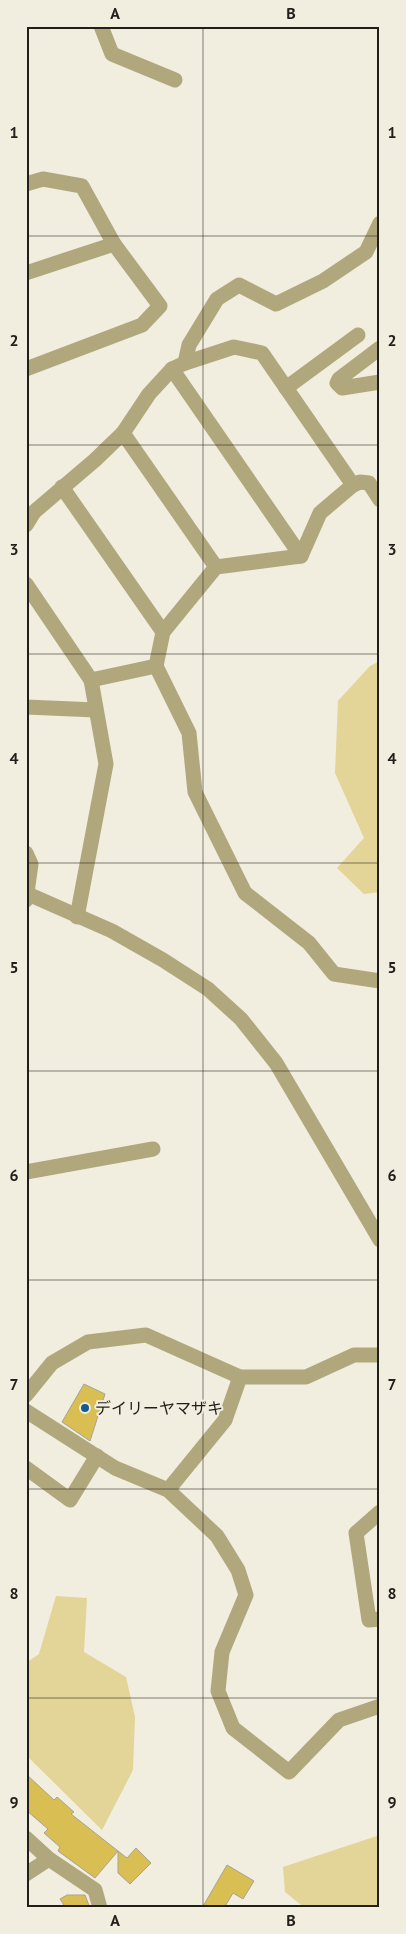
<svg xmlns="http://www.w3.org/2000/svg" width="406" height="1934" font-family="'PT Sans','Noto Sans JP',sans-serif">
	<style>
		.green { fill: #e3d498 }
		.building { fill: #d8be53; stroke: #a7a496 }
		.lines { fill: none; stroke-linecap: round; stroke-linejoin: round }
		.minor { stroke: #b1a77d; stroke-width: 15 }
		.grid { fill: none; stroke: #201f1a; stroke-width: 1; stroke-opacity: 0.55 }
		.poi-dot { fill: #135c8f; stroke: #f1eddf; stroke-width: 2 }
		.labels { text-anchor: middle; dominant-baseline: central; stroke-width: 4; stroke-linejoin: round; paint-order: stroke }
		.poi-label { font-size: 16px; fill: #201f1a; stroke: #f1eddf; text-anchor: start }
		.neatline { fill: none; stroke: #201f1a; stroke-width: 2 }
		.grid-label { font-size: 16px; text-anchor: middle; font-weight: bold; fill: #201f1a }
	</style>
	<rect width="100%" height="100%" fill="#f1eddf"/>
	<!-- green -->
	<g class="green">
		<path d="M380,661V892L364,894L337,868L364,838L335,773L338,701L370,666Z"/>
		<path d="M56,1596L87,1598L84,1652L126,1677L135,1717L133,1770L102,1830L26,1755V1663L39,1654Z"/>
		<path d="M380,1835V1908H305L285,1892L283,1867Z"/>
	</g>
	<!-- building -->
	<g class="building">
		<path d="M84,1384L105,1394L90,1441L62,1422Z"/>
		<path d="M26,1774L54,1800L57,1797L74,1812L71,1814L118,1851L95,1878L58,1851L60,1847L44,1833L48,1829L26,1810Z"/>
		<path d="M136,1848L151,1863L130,1884L118,1873V1851L127,1858Z"/>
		<path d="M227,1865L254,1881L243,1899L233,1893L224,1908H202Z"/>
		<path d="M67,1895H85L90,1908H66L60,1899Z"/>
	</g>
	<g class="lines">
		<!-- minor -->
		<g class="minor">
			<path d="M101,26L112,54L175,80"/>
			<path d="M26,184L43,179L82,186L114,244L160,306L142,325L26,369"/>
			<path d="M26,273L114,244"/>
			<path d="M380,348L339,379L337,383L342,388L380,382"/>
			<path d="M185,363L189,345L217,299L239,285L276,304L323,281L366,252L380,223"/>
			<path d="M172,369L301,556"/>
			<path d="M286,388L358,335"/>
			<path d="M123,433L216,567"/>
			<path d="M353,485L360,482L369,483L380,500"/>
			<path d="M62,487L163,632"/>
			<path d="M26,525L34,512L95,460L123,433L149,394L172,369L185,363L234,347L262,353L353,485L320,513L301,556L216,567L163,632L156,666L91,680"/>
			<path d="M26,584L91,680L106,764L77,917"/>
			<path d="M156,666L189,733L195,792L245,893L309,943L334,974L380,981"/>
			<path d="M26,707L96,710"/>
			<path d="M26,853L31,864L26,900"/>
			<path d="M28,894L112,931L163,960L208,989L241,1019L276,1063L380,1240"/>
			<path d="M26,1172L153,1149"/>
			<path d="M26,1395L52,1363L88,1342L146,1335L240,1377H306L354,1355H380"/>
			<path d="M26,1411L115,1468L168,1490L217,1536L238,1570L246,1595L222,1652L218,1691L233,1728L289,1772L339,1720L380,1706"/>
			<path d="M26,1468L70,1500L97,1456"/>
			<path d="M168,1490L225,1420L240,1377"/>
			<path d="M380,1512L356,1533L369,1620L380,1619"/>
			<path d="M26,1838L49,1859L95,1890L100,1908"/>
			<path d="M26,1874L49,1859"/>
		</g>
	</g>
	<!-- grid -->
	<path class="grid" d="M203,26V1908M26,236H380M26,445H380M26,654H380M26,863H380M26,1071H380M26,1280H380M26,1489H380M26,1698H380"/>
	<!-- markers -->
	<circle class="poi-dot" cx="85" cy="1408" r="5"/>
	<g class="labels">
		<!-- poi labels -->
		<g class="poi-label">
			<text x="95" y="1408">デイリーヤマザキ</text>
		</g>
	</g>
	<!-- border -->
	<rect width="406" height="1934" fill="none" stroke="#f1eddf" stroke-width="55"/>
	<rect x="28" y="28" width="350" height="1878" class="neatline"/>
	<g class="grid-label">
		<text x="115" y="19">A</text>
		<text x="291" y="19">B</text>
		<text x="14" y="138">1</text>
		<text x="392" y="138">1</text>
		<text x="14" y="346">2</text>
		<text x="392" y="346">2</text>
		<text x="14" y="555">3</text>
		<text x="392" y="555">3</text>
		<text x="14" y="764">4</text>
		<text x="392" y="764">4</text>
		<text x="14" y="973">5</text>
		<text x="392" y="973">5</text>
		<text x="14" y="1181">6</text>
		<text x="392" y="1181">6</text>
		<text x="14" y="1390">7</text>
		<text x="392" y="1390">7</text>
		<text x="14" y="1599">8</text>
		<text x="392" y="1599">8</text>
		<text x="14" y="1808">9</text>
		<text x="392" y="1808">9</text>
		<text x="115" y="1926">A</text>
		<text x="291" y="1926">B</text>
	</g>
</svg>
